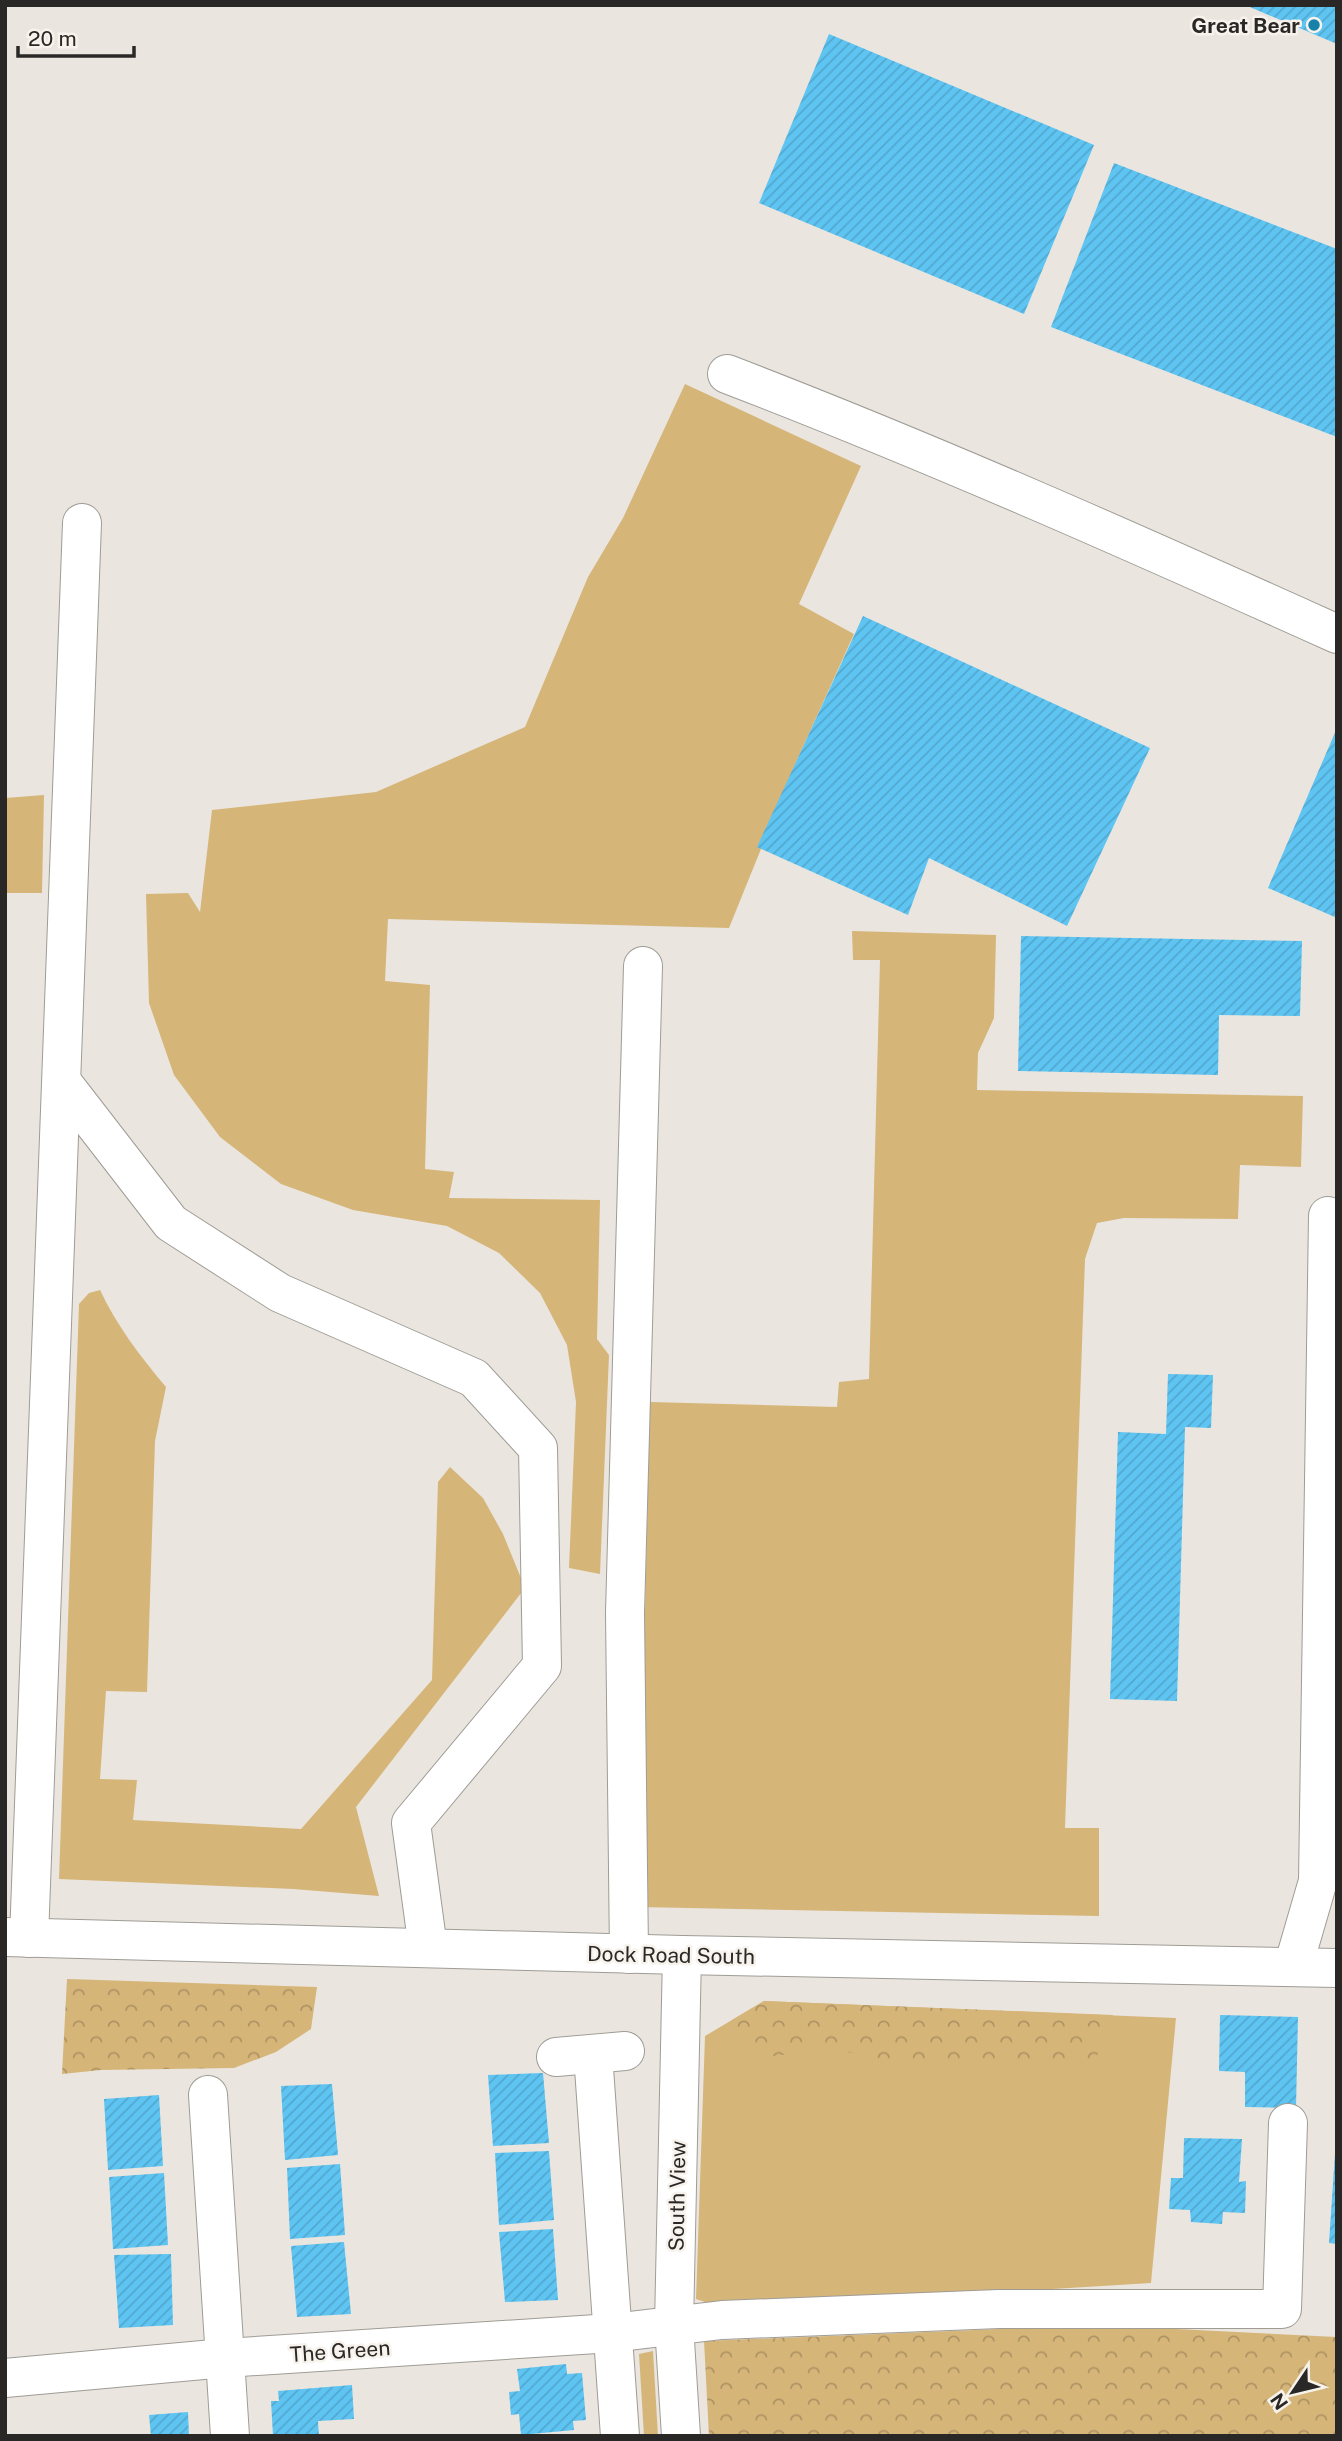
<svg xmlns="http://www.w3.org/2000/svg" width="1342" height="2441" font-family="'Public Sans',sans-serif">
	<style>
		.grass { fill: #d6b579 }
		.forest { fill: url(#forest-crowns) }
		.building { fill: url(#building-hatch) }
		.lines { fill: none; stroke-linecap: round; stroke-linejoin: round }
		.minor-casing { stroke: #9f9c96; stroke-width: 40 }
		.minor { stroke: #fff; stroke-width: 38 }
		.poi-dot { fill: #1682aa; stroke: #f7f3ec; stroke-width: 2.5 }
		.labels { text-anchor: middle; dominant-baseline: central; stroke-width: 5; stroke-linejoin: round; paint-order: stroke }
		.poi-label { font-size: 21px; font-weight: bold; fill: #2a2826; stroke: #f7f3ec; text-anchor: end }
		.street-label { font-size: 21px; fill: #2a2826; stroke: #f7f3ec }
	</style>
	<defs>
		<pattern id="forest-crowns" width="20" height="18" patternUnits="userSpaceOnUse" patternTransform="scale(1.75)"><rect width="20" height="18" fill="#d6b579"/><path d="M2 6a3 3 0 1 1 6 0M12 15a3 3 0 1 1 6 0" fill="none" stroke="#ae9363"/></pattern>
		<pattern id="building-hatch" width="6" height="6" patternUnits="userSpaceOnUse" patternTransform="scale(1.75)"><rect width="6" height="6" fill="#5ec4f2"/><path d="M-1 1l2-2M0 6l6-6M5 7l2-2" fill="none" stroke="#52a8cf"/></pattern>
	</defs>
	<rect width="100%" height="100%" fill="#eae6df"/>
	<!-- grass -->
	<g class="grass">
		<path d="M685,384L861,466L799,604L854,634L797,760L729,928L388,919L385,981L430,985L425,1169L454,1172L449,1198L600,1200L597,1339L609,1355L600,1574L569,1568L576,1402L567,1345L540,1293L499,1253L447,1226L353,1210L281,1184L220,1137L174,1075L149,1003L146,894L188,893L200,912L212,810L376,792L525,727L588,577L623,518Z"/>
		<path d="M44,795L42,893H5V798Z"/>
		<path d="M852,931L996,935L994,1018L978,1053L977,1090L1303,1096L1301,1167L1240,1165L1238,1219L1124,1218L1097,1223L1085,1259L1065,1828H1099V1916L638,1907L650,1402L837,1407L839,1382L869,1379L880,960H853Z"/>
		<path d="M100,1290C117,1326 140,1356 166,1387L155,1441L147,1692L106,1691L100,1779L137,1780L133,1820L301,1829L432,1680L438,1482L450,1467L483,1498L503,1534L525,1588L356,1807L379,1896L293,1889L59,1879L79,1304L89,1293Z"/>
		<path d="M764,2001L1176,2018L1151,2283L726,2309L696,2299L705,2036Z"/>
		<path d="M653,2351L658,2436H644L639,2354Z"/>
	</g>
	<!-- forest -->
	<g class="forest">
		<path d="M67,1979L317,1987L311,2029L276,2052L234,2068L101,2070L62,2074Z"/>
		<path d="M764,2001L1113,2015L1093,2066L892,2061L832,2049L757,2058L732,2020Z"/>
		<path d="M1096,2325L1337,2337V2436H709L704,2341Z"/>
	</g>
	<!-- building -->
	<g class="building">
		<path d="M1245,5H1337V44Z"/>
		<path d="M829,34L1094,145L1024,314L759,203Z"/>
		<path d="M1114,163L1337,249V437L1051,327Z"/>
		<path d="M863,616L1150,748L1067,926L929,858L908,915L757,847Z"/>
		<path d="M1337,728V918L1268,888Z"/>
		<path d="M1021,936L1302,941L1300,1016L1219,1015L1218,1075L1018,1071Z"/>
		<path d="M1168,1374L1213,1375L1211,1428L1185,1427L1177,1701L1110,1699L1118,1432L1166,1434Z"/>
		<path d="M1220,2015L1298,2017L1296,2108L1245,2107V2072L1219,2071Z"/>
		<path d="M543,2073L549,2143L493,2146L488,2075Z"/>
		<path d="M332,2084L338,2155L285,2160L281,2086Z"/>
		<path d="M159,2095L163,2166L108,2170L104,2099Z"/>
		<path d="M1184,2138L1242,2139L1239,2182L1246,2181L1245,2213L1223,2212L1222,2224L1191,2222L1190,2210L1169,2209L1171,2178H1183Z"/>
		<path d="M549,2151L554,2220L499,2225L495,2153Z"/>
		<path d="M1335,2153H1337V2244L1329,2243Z"/>
		<path d="M340,2164L345,2235L290,2239L287,2168Z"/>
		<path d="M164,2173L168,2245L113,2249L109,2177Z"/>
		<path d="M553,2229L558,2300L505,2302L499,2232Z"/>
		<path d="M344,2242L351,2314L297,2317L291,2246Z"/>
		<path d="M171,2254L173,2325L119,2328L114,2255Z"/>
		<path d="M566,2364L567,2374L582,2373L586,2420L573,2421L574,2430L521,2435L519,2414L511,2415L509,2392L520,2391L517,2369Z"/>
		<path d="M352,2385L354,2419L318,2421L319,2436H273L271,2401H279L278,2391Z"/>
		<path d="M188,2412L189,2436H151L149,2415Z"/>
	</g>
	<g class="lines">
		<defs>
			<g id="minor">
				<path d="M727,374C933,453 1135,543 1337,634"/>
				<path d="M62,1082L171,1223L280,1293L474,1378L538,1448L542,1666L411,1823L428,1948"/>
				<path d="M5,1937L682,1955L1337,1968"/>
				<path d="M29,1938L82,523"/>
				<path d="M629,1954L625,1613L643,966"/>
				<path d="M1293,1967L1318,1881L1328,1216"/>
				<path d="M593,2054L620,2436"/>
				<path d="M556,2057L625,2051"/>
				<path d="M208,2095L230,2436"/>
				<path d="M5,2378L225,2358L612,2333L722,2320L999,2309H1282L1288,2123"/>
				<path d="M681,2436L674,2325L682,1955"/>
			</g>
		</defs>
		<!-- minor casing -->
		<use href="#minor" class="minor-casing"/>
		<!-- minor -->
		<use href="#minor" class="minor"/>
	</g>
	<!-- markers -->
	<circle class="poi-dot" cx="1314" cy="25" r="7"/>
	<g class="labels">
		<!-- poi labels -->
		<g class="poi-label">
			<text x="1300" y="25">Great Bear</text>
		</g>
		<!-- street labels -->
		<g class="street-label">
			<text transform="translate(671 1955) rotate(1)">Dock Road South</text>
			<text transform="translate(677 2196) rotate(-89)">South View</text>
			<text transform="translate(340 2351) rotate(-4)">The Green</text>
		</g>
	</g>
	<!-- border -->
	<rect width="1342" height="2441" fill="none" stroke="#2a2826" stroke-width="14"/>
	<!-- north arrow -->
	<g transform="translate(1293 2392) rotate(235)" stroke="#f7f3ec" stroke-width="5" paint-order="stroke">
	<path d="M0-5L12 26L0 18L-12 26Z" fill="#2a2826"/>
	<text y="-10" font-size="19" font-weight="bold" text-anchor="middle" fill="#2a2826">N</text>
	</g>
	<!-- scale -->
	<path d="M18 46v10h116v-10" fill="none" stroke="#2a2826" stroke-width="3.5"/>
	<text x="28" y="46" font-size="21" fill="#2a2826" stroke="#f7f3ec" stroke-width="5" paint-order="stroke">20 m</text>
</svg>
